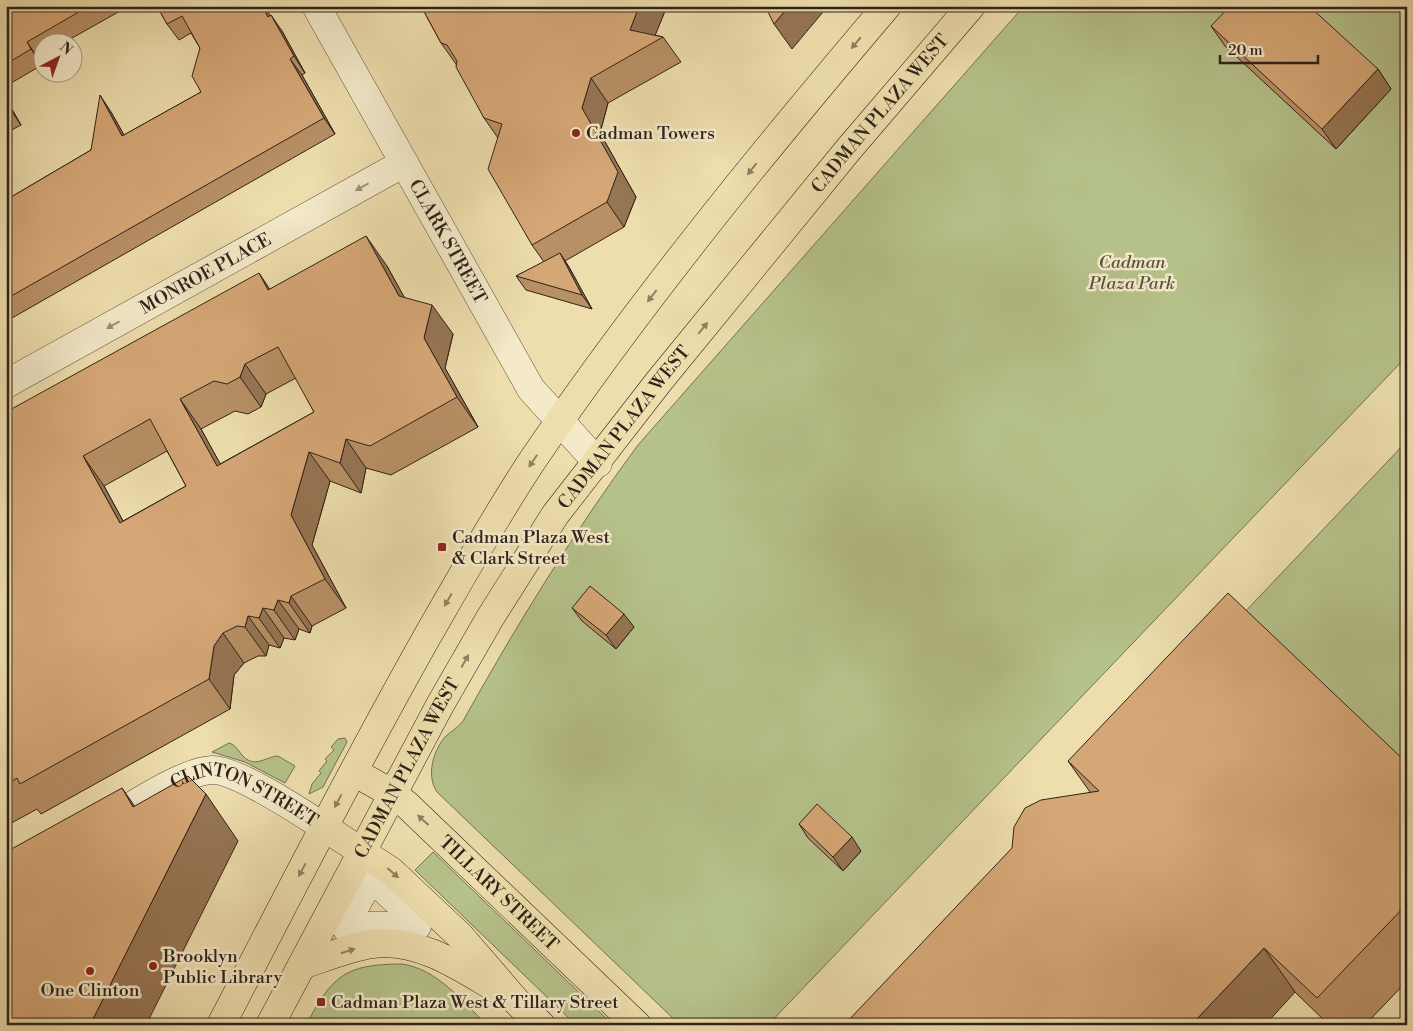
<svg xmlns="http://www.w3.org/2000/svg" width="1413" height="1031" font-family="'Libre Bodoni',serif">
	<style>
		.green { fill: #b6c28b; stroke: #727252 }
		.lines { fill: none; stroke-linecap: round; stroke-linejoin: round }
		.minor-casing { stroke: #5f513f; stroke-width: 29 }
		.major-casing { stroke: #2f221a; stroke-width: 29 }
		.minor { stroke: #f4eaca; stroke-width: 28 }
		.major { stroke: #eedead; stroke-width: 28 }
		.wall { fill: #b89065; stroke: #2f221a; fill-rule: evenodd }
		.shaded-wall { fill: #967553; stroke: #2f221a }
		.building { fill: #d6a776; stroke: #2f221a; fill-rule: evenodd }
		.oneway { fill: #8e8064 }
		.oneway2 { fill: #9b907b }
		.poi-dot { fill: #8f2418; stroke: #f4eaca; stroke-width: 2 }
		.labels { text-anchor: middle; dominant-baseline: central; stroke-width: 5; stroke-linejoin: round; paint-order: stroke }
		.street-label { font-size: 18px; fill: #2f221a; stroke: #f4eaca }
		.poi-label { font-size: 18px; fill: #2f221a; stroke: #f4eaca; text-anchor: start }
		.park-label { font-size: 18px; font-style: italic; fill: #58523c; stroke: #f4eaca }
	</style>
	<rect width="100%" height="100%" fill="#eedead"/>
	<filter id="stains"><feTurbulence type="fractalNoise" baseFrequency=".004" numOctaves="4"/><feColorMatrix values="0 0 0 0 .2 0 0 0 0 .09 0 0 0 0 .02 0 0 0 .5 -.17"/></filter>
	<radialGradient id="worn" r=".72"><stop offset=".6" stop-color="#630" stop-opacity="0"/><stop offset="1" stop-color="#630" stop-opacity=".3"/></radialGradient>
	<!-- green -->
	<g class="green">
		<path d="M1024,6H1407V356L768,1025H680L437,792C426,776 433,751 445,737C451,731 458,728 463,721C516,626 573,533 638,445Z"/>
		<path d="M1407,441V778L1241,616Z"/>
		<path d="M345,738L347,742L323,787L309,794L312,784L321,773L319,771L327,761L325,759L334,750L331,747L338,739Z"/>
		<path d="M229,743C239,745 240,760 254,762C262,762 271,756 278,756L295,766L285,783L245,762L212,752Z"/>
		<path d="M433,852L613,1025H576L415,870Z"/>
		<path d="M402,964C437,969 462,1001 487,1025H306C332,976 345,964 402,964Z"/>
	</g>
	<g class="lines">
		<defs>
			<g id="minor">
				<path id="s1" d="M316,6L531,389L598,463"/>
				<path id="s2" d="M6,384L404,163"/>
				<path id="s3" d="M103,823C130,808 183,771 212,770C236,769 302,813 324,827"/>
				<path d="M374,880L417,920V926H368L350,930L347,929L345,925L369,881Z"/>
			</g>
			<g id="major">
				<path id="s4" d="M354,772L393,794L407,805L637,1025"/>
				<path d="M324,827L391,871L460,936L516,1001L541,1025"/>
				<path d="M302,965C324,958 348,948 372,944C418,938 459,966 497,989"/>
				<path d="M221,1025C289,894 356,763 428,635C462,576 495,517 532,461C640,302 763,152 887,6"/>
				<path id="s5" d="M270,1025L440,705L490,618L555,515L660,380L848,150L971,6"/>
			</g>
		</defs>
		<!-- minor casing -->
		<use href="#minor" class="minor-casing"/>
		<!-- major casing -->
		<use href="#major" class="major-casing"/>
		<!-- minor -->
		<use href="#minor" class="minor"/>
		<!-- major -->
		<use href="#major" class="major"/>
	</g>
	<!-- wall -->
	<g class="wall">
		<path d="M6,6H129L65,42H42V55L38,58L42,65L6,86Z"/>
		<path d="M157,6L270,16L282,31L305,73L302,75L335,134L12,318L9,315L6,316V200L91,150L111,112L124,135L201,92L200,48L191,33L179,40L167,24Z"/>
		<path d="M421,6H674L665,11L655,35L663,37L681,62L608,103L600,133L636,197L624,227L565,261L569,267L592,309L526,290L516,276L544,262L532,245L498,138L484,118L456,64L441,43Z"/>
		<path d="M1211,26L1378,69L1391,89L1336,149L1225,46Z"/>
		<path d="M6,99L21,125L6,133Z"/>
		<path d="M387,266L404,297L453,334L445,368L478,427L391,475L366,468L361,493L330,481L312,545L346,608L312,626L310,633L299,629L295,640L284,638L280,648L269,645L266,656H258L244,663L234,675L230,709L41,814L37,809L6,826V412L270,289ZM296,378L314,412L220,464L201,429L235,411L248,414L261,407L266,394ZM167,451L186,486L123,521L104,486Z"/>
		<path d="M572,608L634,627L616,649L582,621Z"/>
		<path d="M1068,761L1407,763V981L1365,1025H1329L1295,992L1012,848L1090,792Z"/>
		<path d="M799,824L861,851L843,871L808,838Z"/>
	</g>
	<!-- shaded-wall -->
	<g class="shaded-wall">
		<path d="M262,6H265L279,33L268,17Z"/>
		<path d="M639,6H661L665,11L652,43L630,30Z"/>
		<path d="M789,6H828L792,49L774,24Z"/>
		<path d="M271,15L282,31L305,73L294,56Z"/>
		<path d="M27,42L38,58L42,65L31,49Z"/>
		<path d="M290,59L302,75L335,134L324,118Z"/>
		<path d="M1378,69L1391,89L1336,149L1322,129Z"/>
		<path d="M591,78L608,103L600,133L636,197L624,227L607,202L582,108Z"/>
		<path d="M100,95L111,112L134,153L122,136Z"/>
		<path d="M6,99L21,125L6,103Z"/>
		<path d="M366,236L387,266L420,326L399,296Z"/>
		<path d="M560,253L569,267L592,309L582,295Z"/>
		<path d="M259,273L279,303L268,290Z"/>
		<path d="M432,305L453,334L445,368L478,427L457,397L424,338Z"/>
		<path d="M245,364L266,394L261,407L240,377Z"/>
		<path d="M180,399L201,429L238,496L217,466Z"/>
		<path d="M346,439L366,468L361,493L340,463Z"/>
		<path d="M309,452L330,481L312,545L346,608L325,579L291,515Z"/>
		<path d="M83,456L104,486L140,552L120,523Z"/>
		<path d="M291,596L312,626L310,633L289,603Z"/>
		<path d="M278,600L299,629L295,640L274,610Z"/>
		<path d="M263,608L284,638L280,648L259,618Z"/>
		<path d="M624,614L634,627L616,649L606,635Z"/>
		<path d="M248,616L269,645L266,656L245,627Z"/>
		<path d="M223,633L244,663L234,675L230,709L209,679L214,646Z"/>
		<path d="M122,788L154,834L133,807Z"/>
		<path d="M206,794L238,841L146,1025H90Z"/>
		<path d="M852,837L861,851L843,871L833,857Z"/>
		<path d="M1264,948L1295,992L1265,1025H1194L1193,1023Z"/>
	</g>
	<!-- building -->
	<g class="building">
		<path d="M6,6H89L27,42L31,49L6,64Z"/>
		<path d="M157,6H262L268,17L271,15L294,56L290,59L324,118L6,299V200L91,150L100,95L122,136L201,92L192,76L200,48L182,16L167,24Z"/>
		<path d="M421,6H639L630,30L663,37L591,78L582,108L618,172L607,202L532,245L488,169L502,124L484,118L456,67L457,61L447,45L441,43Z"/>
		<path d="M765,6H789L774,24Z"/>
		<path d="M1230,6H1309L1378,69L1322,129L1211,26Z"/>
		<path d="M6,103L10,109L6,111Z"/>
		<path d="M366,236L399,296L432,305L424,338L457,397L370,446L346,439L340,463L309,452L291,515L325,579L291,596L289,603L278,600L274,610L263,608L259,618L248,616L245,627L237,626L223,633L214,646L209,679L20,784L17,778L6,785V412L259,273L268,290ZM278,347L314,412L217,466L180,399L214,381L227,384L240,377L245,364ZM150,419L186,486L120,523L83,456Z"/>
		<path d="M560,253L582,295L516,276Z"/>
		<path d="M590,586L624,614L606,635L572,608Z"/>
		<path d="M1228,593L1407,763V904L1317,998L1264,948L1193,1023L1194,1025H844L1012,848L1014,827L1025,808L1041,800L1099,791L1068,761Z"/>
		<path d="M188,776L206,794L90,1025H6V852L122,788L133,807Z"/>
		<path d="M817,804L852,837L833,857L799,824Z"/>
	</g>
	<!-- one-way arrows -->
	<defs><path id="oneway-solid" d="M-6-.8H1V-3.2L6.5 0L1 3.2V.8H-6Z" transform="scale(1.25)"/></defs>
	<g class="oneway">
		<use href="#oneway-solid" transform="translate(856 43) rotate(130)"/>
		<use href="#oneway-solid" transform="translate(752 169) rotate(128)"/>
		<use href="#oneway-solid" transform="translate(652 296) rotate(128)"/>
		<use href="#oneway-solid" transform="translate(703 328) rotate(-51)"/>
		<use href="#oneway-solid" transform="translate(533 461) rotate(124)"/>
		<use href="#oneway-solid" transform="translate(448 600) rotate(120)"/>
		<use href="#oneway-solid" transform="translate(465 661) rotate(-61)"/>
		<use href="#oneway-solid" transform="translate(338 801) rotate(118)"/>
		<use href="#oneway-solid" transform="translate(423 820) rotate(-138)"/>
		<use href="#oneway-solid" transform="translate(302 870) rotate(118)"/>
		<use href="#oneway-solid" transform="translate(393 873) rotate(41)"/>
		<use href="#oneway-solid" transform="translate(348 951) rotate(-17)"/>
	</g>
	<g class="oneway2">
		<use href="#oneway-solid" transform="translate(362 187) rotate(151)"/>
		<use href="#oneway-solid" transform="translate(113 325) rotate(151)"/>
	</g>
	<!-- markers -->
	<g class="poi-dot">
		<circle cx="576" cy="133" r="5"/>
		<rect x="437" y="542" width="10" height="10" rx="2.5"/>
		<circle cx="153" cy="966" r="5"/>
		<circle cx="90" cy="971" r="5"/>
		<rect x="316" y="997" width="10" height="10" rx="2.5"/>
	</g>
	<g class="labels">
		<!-- street labels -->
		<g class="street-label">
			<text stroke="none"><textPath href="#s5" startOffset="1101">CADMAN PLAZA WEST</textPath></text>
			<text stroke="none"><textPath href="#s1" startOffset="270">CLARK STREET</textPath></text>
			<text stroke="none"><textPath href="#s2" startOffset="228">MONROE PLACE</textPath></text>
			<text stroke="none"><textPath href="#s5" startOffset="696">CADMAN PLAZA WEST</textPath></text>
			<text stroke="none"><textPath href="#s5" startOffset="291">CADMAN PLAZA WEST</textPath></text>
			<text stroke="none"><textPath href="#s3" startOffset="159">CLINTON STREET</textPath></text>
			<text stroke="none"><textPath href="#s4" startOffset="190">TILLARY STREET</textPath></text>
		</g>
		<!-- poi labels -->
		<g class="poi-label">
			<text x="586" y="133">Cadman Towers</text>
			<text x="452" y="537">Cadman Plaza West<tspan x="452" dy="21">&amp; Clark Street</tspan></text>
			<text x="163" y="956">Brooklyn<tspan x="163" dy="21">Public Library</tspan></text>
			<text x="90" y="990" text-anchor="middle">One Clinton</text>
			<text x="331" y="1002">Cadman Plaza West &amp; Tillary Street</text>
		</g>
		<!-- park labels -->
		<g class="park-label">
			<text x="1132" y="262">Cadman<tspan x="1132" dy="21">Plaza Park</tspan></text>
		</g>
	</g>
	<!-- margin -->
	<rect width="1413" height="1031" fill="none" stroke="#eedead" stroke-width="25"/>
	<rect x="8" y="8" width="1398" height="1016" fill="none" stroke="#2f221a" stroke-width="2.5"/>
	<rect x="12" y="12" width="1388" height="1006" fill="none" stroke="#2f221a"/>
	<!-- north arrow -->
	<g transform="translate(58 58) rotate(41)"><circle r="24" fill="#f4eaca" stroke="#a59a84"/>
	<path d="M0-4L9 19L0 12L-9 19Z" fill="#8f2418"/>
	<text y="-8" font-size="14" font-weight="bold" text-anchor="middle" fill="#2f221a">N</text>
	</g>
	<!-- scale -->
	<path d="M1220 55v8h98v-8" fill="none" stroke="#2f221a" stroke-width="2.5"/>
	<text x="1228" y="55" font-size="15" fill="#2f221a" stroke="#f4eaca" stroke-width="4" paint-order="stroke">20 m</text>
	<rect width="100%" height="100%" filter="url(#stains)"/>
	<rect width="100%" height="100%" fill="url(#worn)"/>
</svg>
